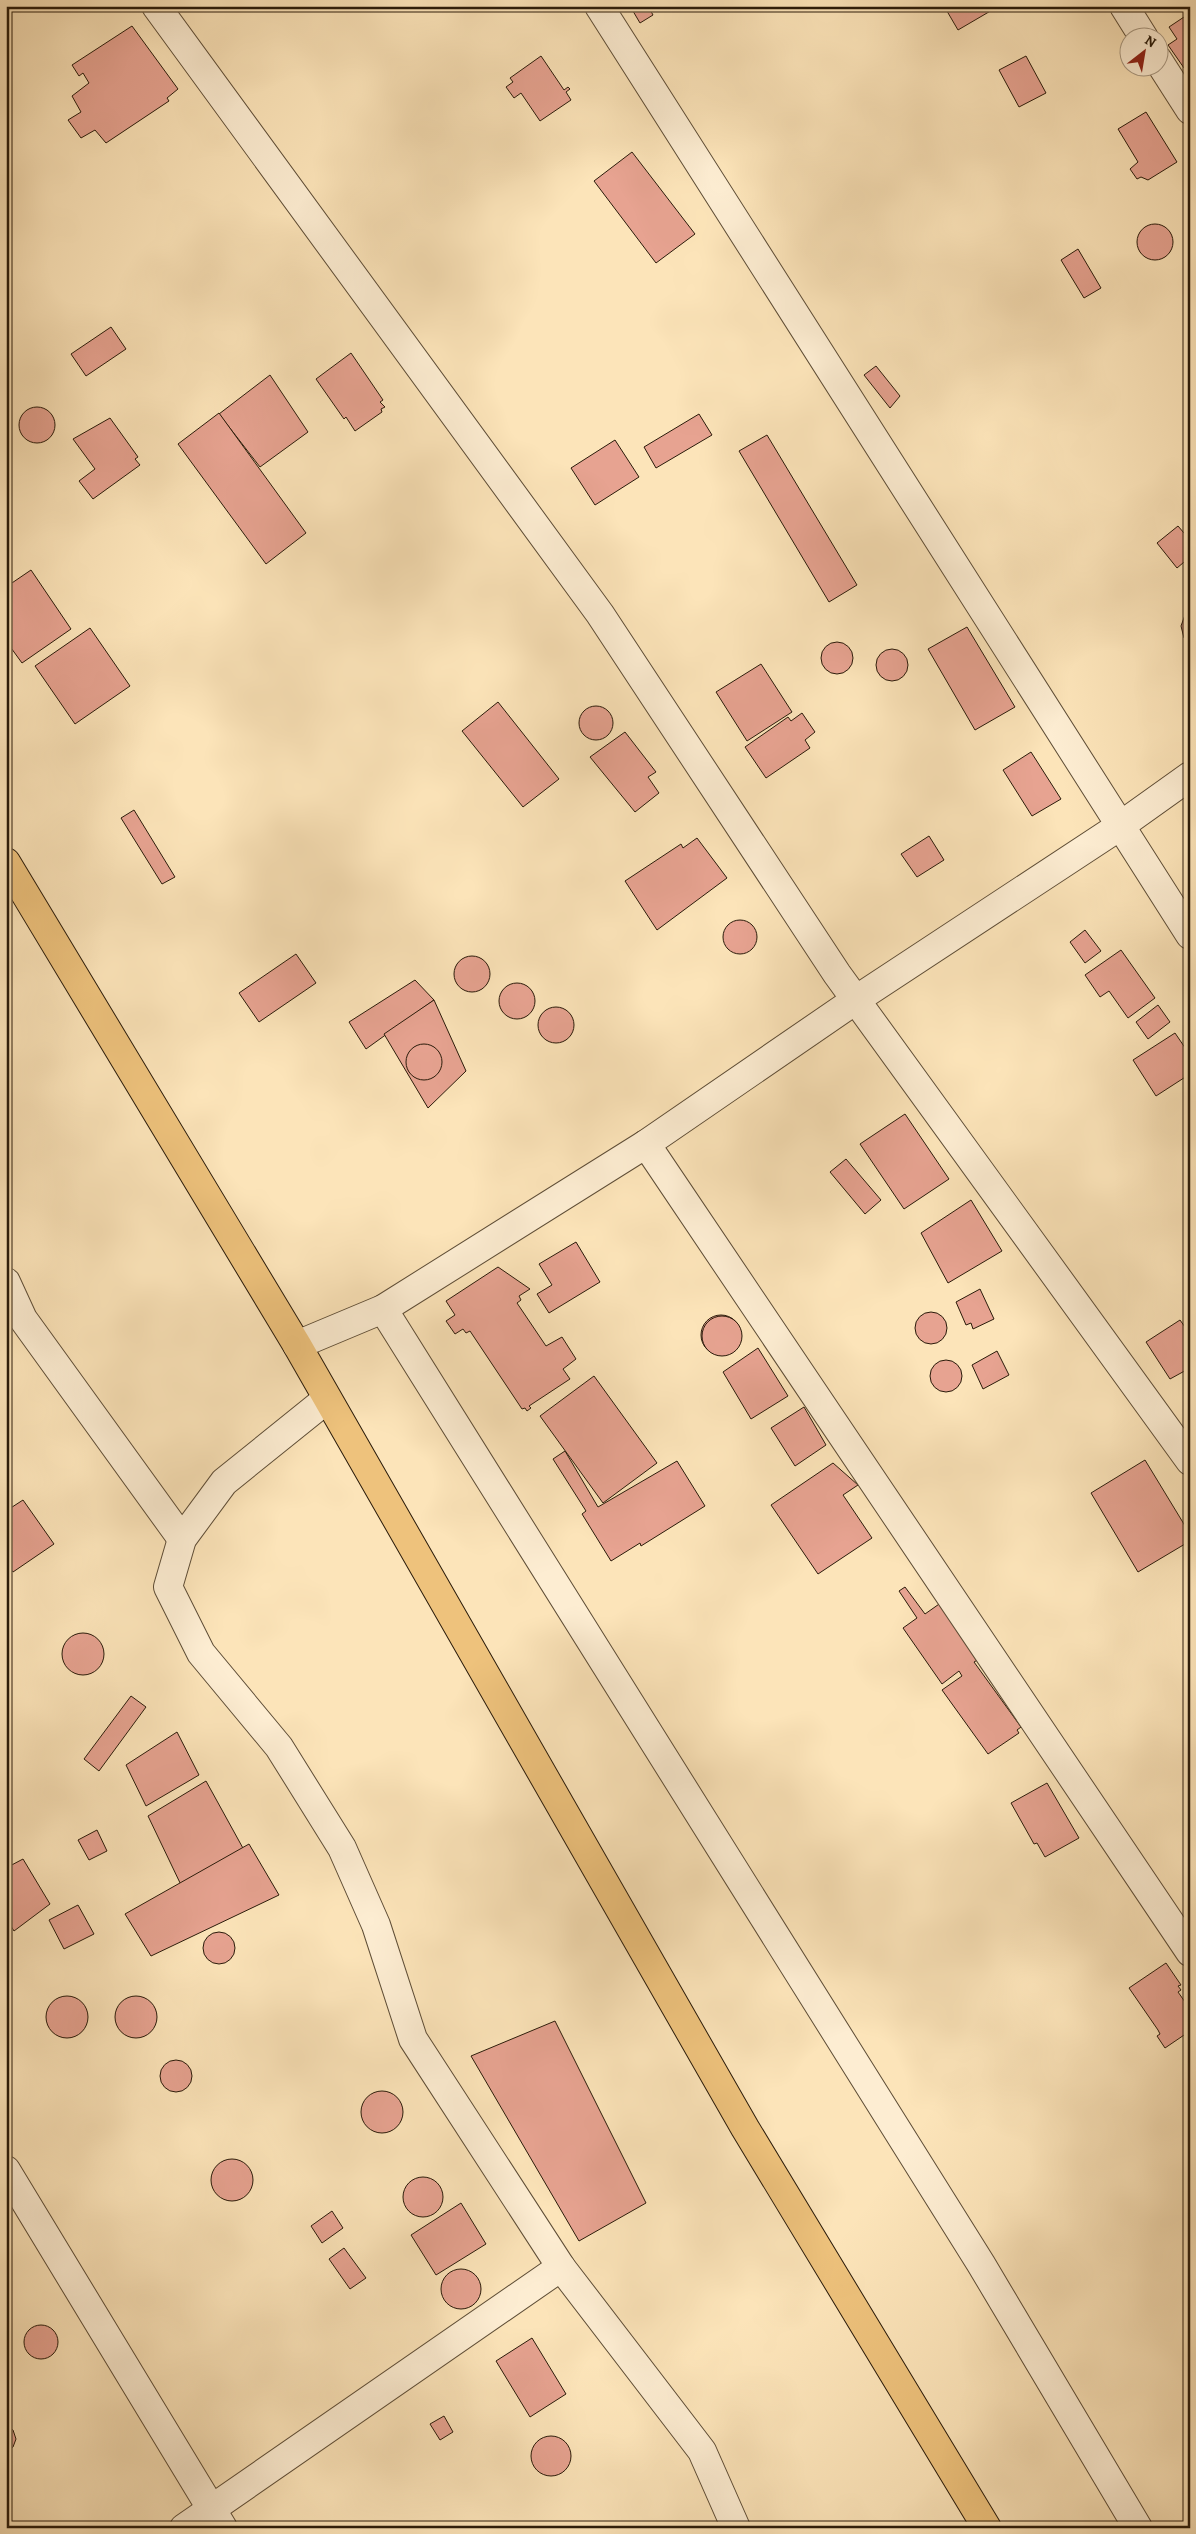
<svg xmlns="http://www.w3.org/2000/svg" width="1196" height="2534" font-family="Alegreya,serif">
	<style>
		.building { fill: #e7a391; stroke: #2a1b0a }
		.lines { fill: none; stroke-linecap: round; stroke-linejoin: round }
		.minor-casing { stroke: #5e4d36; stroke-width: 30 }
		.major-casing { stroke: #2a1b0a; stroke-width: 30 }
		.minor { stroke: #fdedd2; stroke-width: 28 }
		.major { stroke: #eec27c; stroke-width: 28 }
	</style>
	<rect width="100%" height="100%" fill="#fce4b9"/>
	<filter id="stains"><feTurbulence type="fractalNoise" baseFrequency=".004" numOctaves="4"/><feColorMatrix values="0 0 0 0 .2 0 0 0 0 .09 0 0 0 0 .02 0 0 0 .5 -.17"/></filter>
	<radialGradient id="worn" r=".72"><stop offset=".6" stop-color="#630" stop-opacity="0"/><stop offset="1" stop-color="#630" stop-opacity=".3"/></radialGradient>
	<!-- building -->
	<g class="building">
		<path d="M630,6H648L653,15L640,23Z"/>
		<path d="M944,6H999L958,30Z"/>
		<path d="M1190,13V65L1184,68L1168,45L1177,39L1169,27Z"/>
		<path d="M132,26L178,89L167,98L169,101L106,143L95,130L81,138L68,120L81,112L72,96L89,83L83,73L79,76L72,65Z"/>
		<path d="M541,56L564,90L568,87L570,89L566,92L571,100L540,121L521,93L514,98L506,87L513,82L510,78Z"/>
		<path d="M1026,56L1046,93L1019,107L999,70Z"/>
		<path d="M1146,112L1177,162L1148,180L1141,177L1137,179L1130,169L1138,162L1118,129Z"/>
		<path d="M632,152L695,234L656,263L594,181Z"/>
		<circle cx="1155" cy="242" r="18"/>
		<path d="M1078,249L1101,288L1084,298L1061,260Z"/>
		<path d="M111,327L126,349L86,376L71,354Z"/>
		<path d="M351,353L383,400L380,402L385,407L381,409L382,412L355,431L346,417L344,419L316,379Z"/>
		<path d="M876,366L900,396L890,408L864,375Z"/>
		<path d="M270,375L308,432L260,467L219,414Z"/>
		<circle cx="37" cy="425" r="18"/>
		<path d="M219,413L306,533L266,564L178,444Z"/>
		<path d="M699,414L712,435L656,468L644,447Z"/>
		<path d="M110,418L138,457L135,459L140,465L93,499L79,481L95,469L73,439Z"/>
		<path d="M767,435L857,585L829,602L739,451Z"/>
		<path d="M615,440L639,477L595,505L571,468Z"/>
		<path d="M1178,526L1190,540V557L1177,568L1157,543Z"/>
		<path d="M31,570L71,629L22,663L6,641V587Z"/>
		<path d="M1189,612H1190V643L1184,638L1181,626L1185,615Z"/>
		<path d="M967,627L1015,707L975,730L928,649Z"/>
		<path d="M90,628L130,686L75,724L35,666Z"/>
		<circle cx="837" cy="658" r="16"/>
		<circle cx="892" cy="665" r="16"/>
		<path d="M761,664L792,712L747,741L716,692Z"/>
		<path d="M498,702L559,779L523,807L462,731Z"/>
		<circle cx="596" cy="723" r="17"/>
		<path d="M802,713L815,732L805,740L810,748L766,778L745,747L788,717L791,721Z"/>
		<path d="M625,732L656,772L648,777L659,793L635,812L590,757Z"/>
		<path d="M1031,752L1061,799L1032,816L1003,770Z"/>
		<path d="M134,810L175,877L162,884L121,818Z"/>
		<path d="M929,836L944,860L917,877L901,854Z"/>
		<path d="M697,838L727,878L657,930L625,881L681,844L683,848Z"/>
		<circle cx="740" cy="937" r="17"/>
		<path d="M1085,930L1101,951L1085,963L1070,942Z"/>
		<path d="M1121,950L1155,998L1128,1018L1109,991L1100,997L1085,975Z"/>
		<path d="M296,954L316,983L259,1022L239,993Z"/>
		<circle cx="472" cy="974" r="18"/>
		<path d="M415,980L434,1000L366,1049L349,1022Z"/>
		<circle cx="517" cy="1001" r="18"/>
		<path d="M434,1000L466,1071L428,1108L384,1034Z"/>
		<path d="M1158,1005L1170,1022L1148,1039L1136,1022Z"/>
		<circle cx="556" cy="1025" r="18"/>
		<path d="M1175,1033L1190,1055V1074L1156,1096L1133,1060Z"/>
		<circle cx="424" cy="1062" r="18"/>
		<path d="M905,1114L949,1179L904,1209L860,1144Z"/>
		<path d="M846,1159L881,1200L865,1214L830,1172Z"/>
		<path d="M971,1200L1002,1251L948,1283L921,1233Z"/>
		<path d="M576,1242L600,1282L549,1313L537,1294L552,1285L539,1264Z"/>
		<path d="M498,1267L530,1289L519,1296L521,1300L517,1303L546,1346L562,1337L576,1359L563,1369L570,1379L529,1406L531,1408L527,1411L525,1408L522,1409L470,1331L466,1333L463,1329L455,1334L446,1321L455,1315L446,1301Z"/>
		<path d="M980,1289L994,1319L973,1329L971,1323L966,1325L956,1302Z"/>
		<circle cx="931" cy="1328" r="16"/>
		<circle cx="721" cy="1335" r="20"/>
		<circle cx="722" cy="1336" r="20"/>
		<path d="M1180,1320L1190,1334V1368L1170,1379L1146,1342Z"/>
		<path d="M758,1348L788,1396L751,1419L723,1372Z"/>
		<path d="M997,1351L1009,1375L983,1389L972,1365Z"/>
		<circle cx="946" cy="1376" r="16"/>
		<path d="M594,1376L657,1463L603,1503L540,1416Z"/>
		<path d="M804,1407L826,1445L795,1466L771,1428Z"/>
		<path d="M565,1451L598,1507L677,1461L705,1506L641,1546L640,1543L611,1561L582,1514L586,1511L553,1459Z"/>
		<path d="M1145,1460L1190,1534V1541L1138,1572L1091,1493Z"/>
		<path d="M833,1463L858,1485L843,1495L872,1538L818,1574L771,1505Z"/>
		<path d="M23,1500L54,1544L13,1572L6,1563V1511Z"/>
		<path d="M905,1587L925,1614L942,1602L981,1658L974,1662L1021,1727L1017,1730L1019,1733L988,1754L942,1690L962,1676L959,1671L942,1684L903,1628L917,1618L899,1591Z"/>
		<circle cx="83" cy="1654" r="21"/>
		<path d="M131,1696L146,1707L99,1771L84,1759Z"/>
		<path d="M177,1732L199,1775L146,1806L126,1765Z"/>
		<path d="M206,1781L244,1850L182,1887L148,1816Z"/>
		<path d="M1047,1783L1079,1838L1045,1857L1037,1843L1034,1844L1011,1803Z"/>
		<path d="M97,1830L107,1851L89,1860L78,1840Z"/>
		<path d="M249,1844L279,1895L151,1956L125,1914Z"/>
		<path d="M23,1859L50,1904L14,1931L6,1918V1868Z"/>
		<path d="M78,1905L94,1934L64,1949L49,1920Z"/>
		<circle cx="219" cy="1948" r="16"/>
		<path d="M1166,1963L1181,1985L1178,1986L1181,1990L1178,1992L1190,2009V2031L1165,2048L1157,2036L1160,2034L1158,2030L1129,1988Z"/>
		<circle cx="67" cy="2017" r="21"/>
		<circle cx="136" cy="2017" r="21"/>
		<path d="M555,2021L646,2203L579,2241L471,2056Z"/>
		<circle cx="176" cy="2076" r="16"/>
		<circle cx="382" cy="2112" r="21"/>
		<circle cx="232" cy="2180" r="21"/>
		<circle cx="423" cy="2197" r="20"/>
		<path d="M461,2203L486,2244L436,2275L411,2235Z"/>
		<path d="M332,2211L343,2228L322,2243L311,2226Z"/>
		<path d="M344,2248L366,2278L350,2289L329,2259Z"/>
		<circle cx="461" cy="2289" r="20"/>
		<circle cx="41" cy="2342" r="17"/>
		<path d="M532,2338L566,2394L530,2417L496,2361Z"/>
		<path d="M444,2416L453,2432L440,2440L430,2424Z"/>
		<path d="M6,2425L13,2430L16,2439L13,2447L6,2452Z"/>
		<circle cx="551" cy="2456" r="20"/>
	</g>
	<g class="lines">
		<defs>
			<g id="minor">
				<path d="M156,6L600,614L837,974L1190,1461"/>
				<path d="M599,6L1190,935"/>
				<path d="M1124,6L1144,38"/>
				<path d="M1158,60L1190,110"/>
				<path d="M646,1144L1190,1952"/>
				<path d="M6,1282L23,1319L182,1539"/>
				<path d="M383,1309L981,2264L1138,2528"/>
				<path d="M297,1345L383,1309L646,1144L857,999L1120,826L1190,776"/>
				<path d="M327,1399L224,1482L182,1539L168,1587L201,1653L279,1747L342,1848L376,1925L413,2039L561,2267L702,2451L736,2528"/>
				<path d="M6,2170L223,2528"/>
				<path d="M184,2528L561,2267"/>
			</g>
			<path id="major" d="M6,862L297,1345L745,2128L987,2528"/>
		</defs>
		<!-- minor casing -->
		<use href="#minor" class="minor-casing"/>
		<!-- major casing -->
		<use href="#major" class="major-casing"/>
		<!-- minor -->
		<use href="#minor" class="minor"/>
		<!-- major -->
		<use href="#major" class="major"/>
	</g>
	<!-- margin -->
	<rect width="1196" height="2534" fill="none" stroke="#fce4b9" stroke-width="25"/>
	<rect x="8" y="8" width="1181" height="2519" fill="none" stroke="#2a1b0a" stroke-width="2.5"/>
	<rect x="12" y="12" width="1171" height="2509" fill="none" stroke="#2a1b0a"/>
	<!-- north arrow -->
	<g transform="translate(1144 52) rotate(31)"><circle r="24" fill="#fdedd2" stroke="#a99982"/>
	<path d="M0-4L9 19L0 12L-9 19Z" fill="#8f2418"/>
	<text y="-8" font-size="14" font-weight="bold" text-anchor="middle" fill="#2a1b0a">N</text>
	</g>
	<rect width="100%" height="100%" filter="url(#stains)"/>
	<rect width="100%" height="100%" fill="url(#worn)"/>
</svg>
